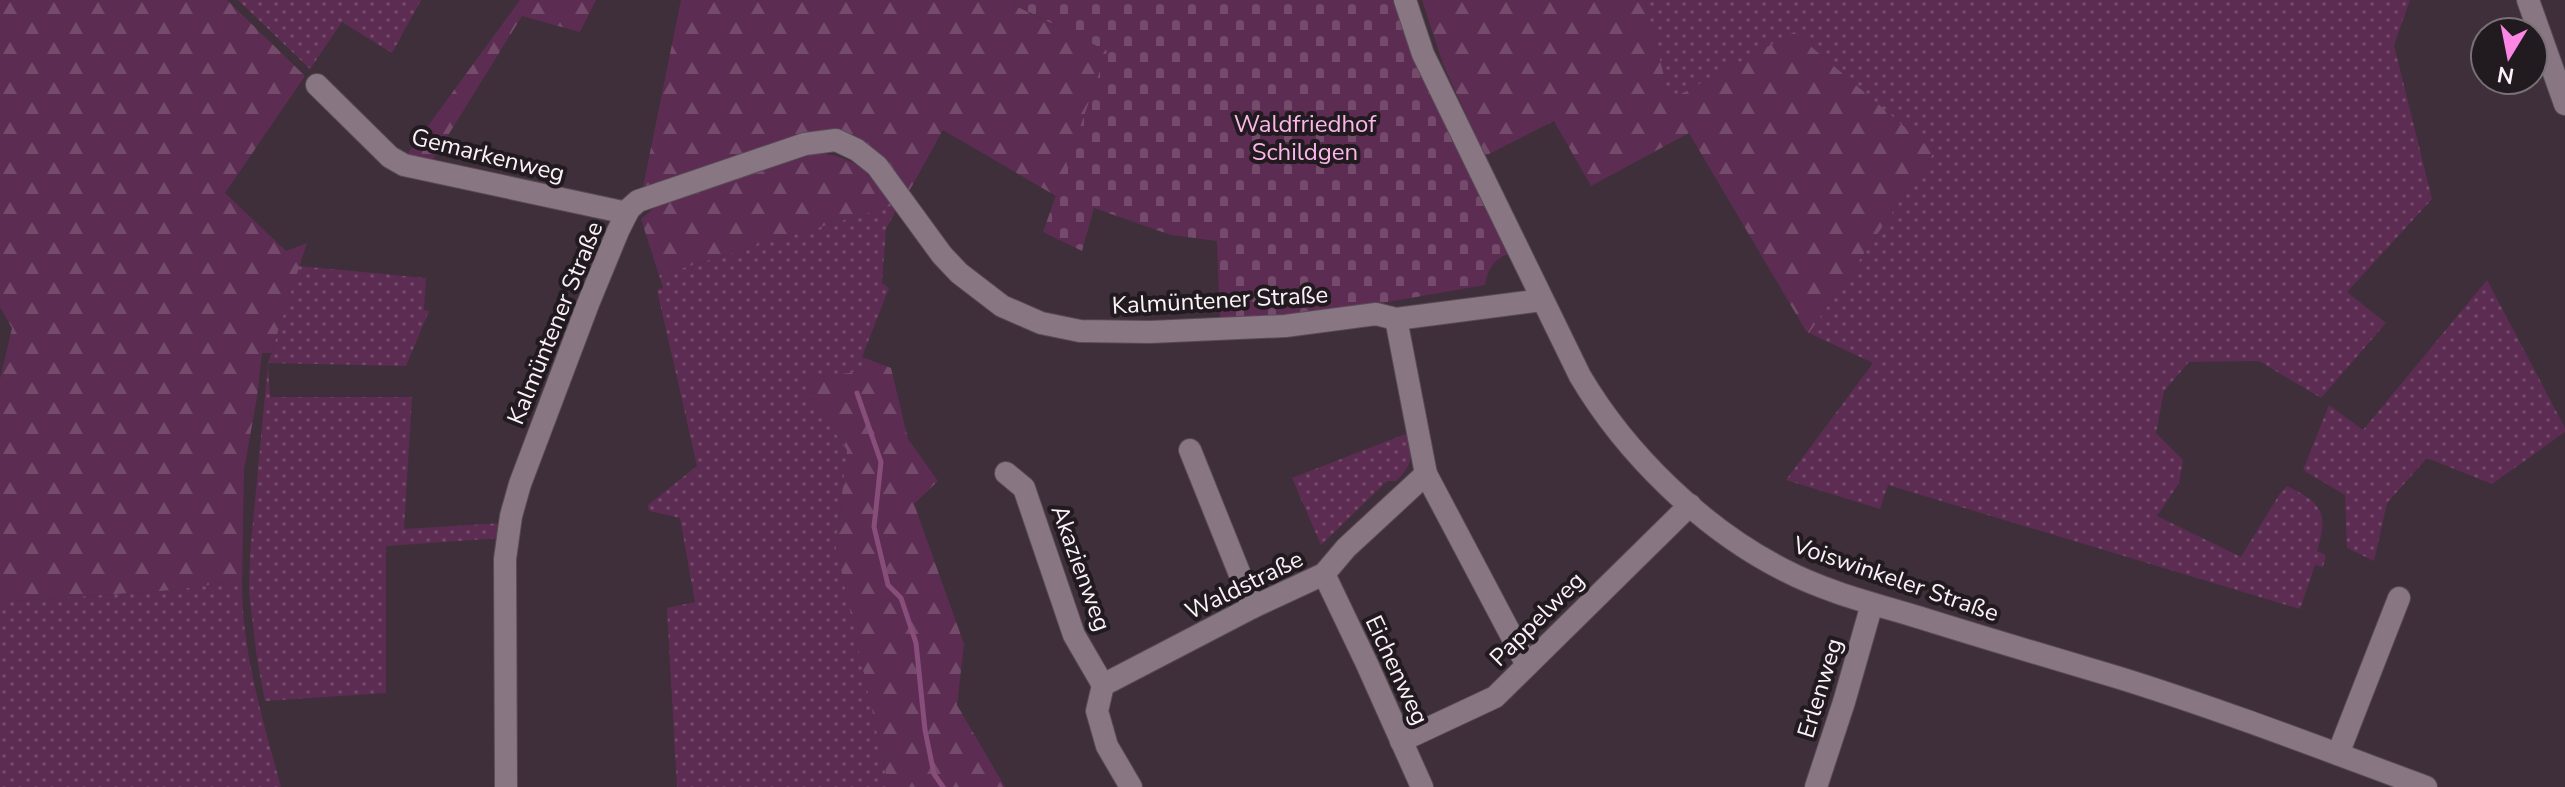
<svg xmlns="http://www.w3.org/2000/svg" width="2565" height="787" font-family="'Nunito Sans',sans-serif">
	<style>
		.grass { fill: url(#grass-dots) }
		.forest { fill: url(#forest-firs) }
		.cemetery { fill: url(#cemetery-stones) }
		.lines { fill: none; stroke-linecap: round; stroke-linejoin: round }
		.stream { stroke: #884e7b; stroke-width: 5 }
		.minor-casing { stroke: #584b55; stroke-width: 24 }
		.minor { stroke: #887683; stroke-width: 22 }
		.labels { text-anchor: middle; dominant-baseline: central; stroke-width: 8; stroke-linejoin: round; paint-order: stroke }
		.park-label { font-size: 24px; fill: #fab6ea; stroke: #211a1f }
		.street-label { font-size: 24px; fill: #fbf1f8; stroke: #211a1f }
	</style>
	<defs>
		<pattern id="grass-dots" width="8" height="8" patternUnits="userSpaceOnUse" patternTransform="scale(2)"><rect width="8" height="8" fill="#5d2c53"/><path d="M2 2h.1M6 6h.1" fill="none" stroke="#754b6c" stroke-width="1.8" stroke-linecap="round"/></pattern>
		<pattern id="forest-firs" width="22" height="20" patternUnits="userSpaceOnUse" patternTransform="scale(2)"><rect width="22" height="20" fill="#5d2c53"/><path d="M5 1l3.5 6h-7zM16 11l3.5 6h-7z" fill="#754b6c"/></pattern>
		<pattern id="cemetery-stones" width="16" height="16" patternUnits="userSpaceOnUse" patternTransform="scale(2)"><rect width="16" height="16" fill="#5d2c53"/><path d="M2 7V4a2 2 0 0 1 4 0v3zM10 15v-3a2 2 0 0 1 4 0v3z" fill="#754b6c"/></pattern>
	</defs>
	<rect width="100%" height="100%" fill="#3e2f3a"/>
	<!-- grass -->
	<g class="grass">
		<path d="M238,0H421L392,53L342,22L310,69Z"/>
		<path d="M1645,0H2410L2394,45L2432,199L2347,292L2386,323L2321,398L2259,361L2189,362L2164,391L2156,433L2183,460L2179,483L2157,516L2241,557L2279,495L2287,486C2322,503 2329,513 2317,551L2326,555L2323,567L2315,565L2300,609L1888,485L1880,509L1786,480L1873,363L1809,333L1934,152L1670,101Z"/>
		<path d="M894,205L897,208L886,229L882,283L889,288L862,357L864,371L804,379L811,397L847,450L836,547L889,787H677L667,608L695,602L680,518L649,511L648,505L697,466L657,290L663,288L659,275Z"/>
		<path d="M299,266L426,278L424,310L429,311L406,366L268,363L270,397H412L404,529L503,523L501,538L386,546V693L265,701L257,659L249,591L250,554L268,363Z"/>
		<path d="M2487,280L2565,428V432L2492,484L2427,458L2387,503L2374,561L2347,548L2345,495L2303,470L2329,405L2363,430Z"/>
		<path d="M1408,433C1412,457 1414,463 1396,481H1387L1321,545L1292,478Z"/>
		<path d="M242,580C241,649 263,721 281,787H0V602L174,590Z"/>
	</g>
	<!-- forest -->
	<g class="forest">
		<path d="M0,0H227L305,76L225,193L286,251L307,243L271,353H262L257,397L244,470L242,580L174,590L0,602V379L12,328L0,307Z"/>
		<path d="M520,0H596L580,32L522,16L429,166L403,160Z"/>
		<path d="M681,0H1015L1014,5L1108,51L1056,196L943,130L907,195C886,163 881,144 841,133L642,192Z"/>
		<path d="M1422,0H1645L1670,100L1794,32L1934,152L1809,333L1806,331L1689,133L1591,186L1554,121L1485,156L1443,64Z"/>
		<path d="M812,153C855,154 870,174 894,205L659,275L641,219L658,205Z"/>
		<path d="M862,357L891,368L908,439L938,481L914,504L964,644L957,705L1005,787H889L836,547L847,450L811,397L804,379L863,371Z"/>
	</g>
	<!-- cemetery -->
	<path class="cemetery" d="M1015,0H1402L1510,253C1495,258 1487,269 1485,285L1353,308L1276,319L1220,320L1217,241L1171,235L1094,208L1082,251L1043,232L1107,51L1013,4Z"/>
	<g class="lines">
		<!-- stream -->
		<path class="stream" d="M857,393L881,462L874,527L888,585L901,598L916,643L925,730L934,774L943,787"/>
		<defs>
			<g id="minor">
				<path d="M1405,0L1423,54L1580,376C1626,454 1703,529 1784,570C1826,592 1875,604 1921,618C1988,639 2056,659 2123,679C2225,711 2326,750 2426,787"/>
				<path d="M2528,0L2565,104"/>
				<path d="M317,85L390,157L404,165L627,213"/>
				<path d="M1190,450L1253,607"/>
				<path d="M1006,473L1024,488L1074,635L1103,685"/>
				<path d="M1426,474L1527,665"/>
				<path d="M1324,574L1367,664L1422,787"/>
				<path d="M1401,741L1495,697L1690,505"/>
				<path d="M2338,754L2399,598"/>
				<path d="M506,787L505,559L511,516L520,484L588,304L618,231L629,209L638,201L805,144L836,140L857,150L877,166L942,255L959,273L1002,306L1041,323L1080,331L1150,332L1285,326L1376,314L1396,319L1542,300"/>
				<path d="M1131,787L1107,746L1097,711L1103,685L1253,607L1324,574L1346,548L1426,474L1396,319"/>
				<path d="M1816,787L1844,702L1872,604"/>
			</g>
		</defs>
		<!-- minor casing -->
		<use href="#minor" class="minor-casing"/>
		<!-- minor -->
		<use href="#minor" class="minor"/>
	</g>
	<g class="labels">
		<!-- park labels -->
		<g class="park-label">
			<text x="1305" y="124">Waldfriedhof<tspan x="1305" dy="28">Schildgen</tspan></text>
		</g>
		<!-- street labels -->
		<g class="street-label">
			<text transform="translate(488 155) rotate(14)">Gemarkenweg</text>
			<text transform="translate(1220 300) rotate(-3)">Kalmüntener Straße</text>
			<text transform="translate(555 323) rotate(-68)">Kalmüntener Straße</text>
			<text transform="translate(1081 568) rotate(70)">Akazienweg</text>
			<text transform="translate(1896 579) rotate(19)">Voiswinkeler Straße</text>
			<text transform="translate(1244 585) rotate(-26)">Waldstraße</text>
			<text transform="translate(1537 619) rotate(-45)">Pappelweg</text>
			<text transform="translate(1397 670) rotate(65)">Eichenweg</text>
			<text transform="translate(1820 688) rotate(-73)">Erlenweg</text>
		</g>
	</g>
	<!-- north arrow -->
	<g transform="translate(2509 56) rotate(190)"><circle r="38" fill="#211a1f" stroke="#787076" stroke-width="2"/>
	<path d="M0-6L14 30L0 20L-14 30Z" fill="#fc86e4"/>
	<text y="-12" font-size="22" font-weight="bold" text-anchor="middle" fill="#fbf1f8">N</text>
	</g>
</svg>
